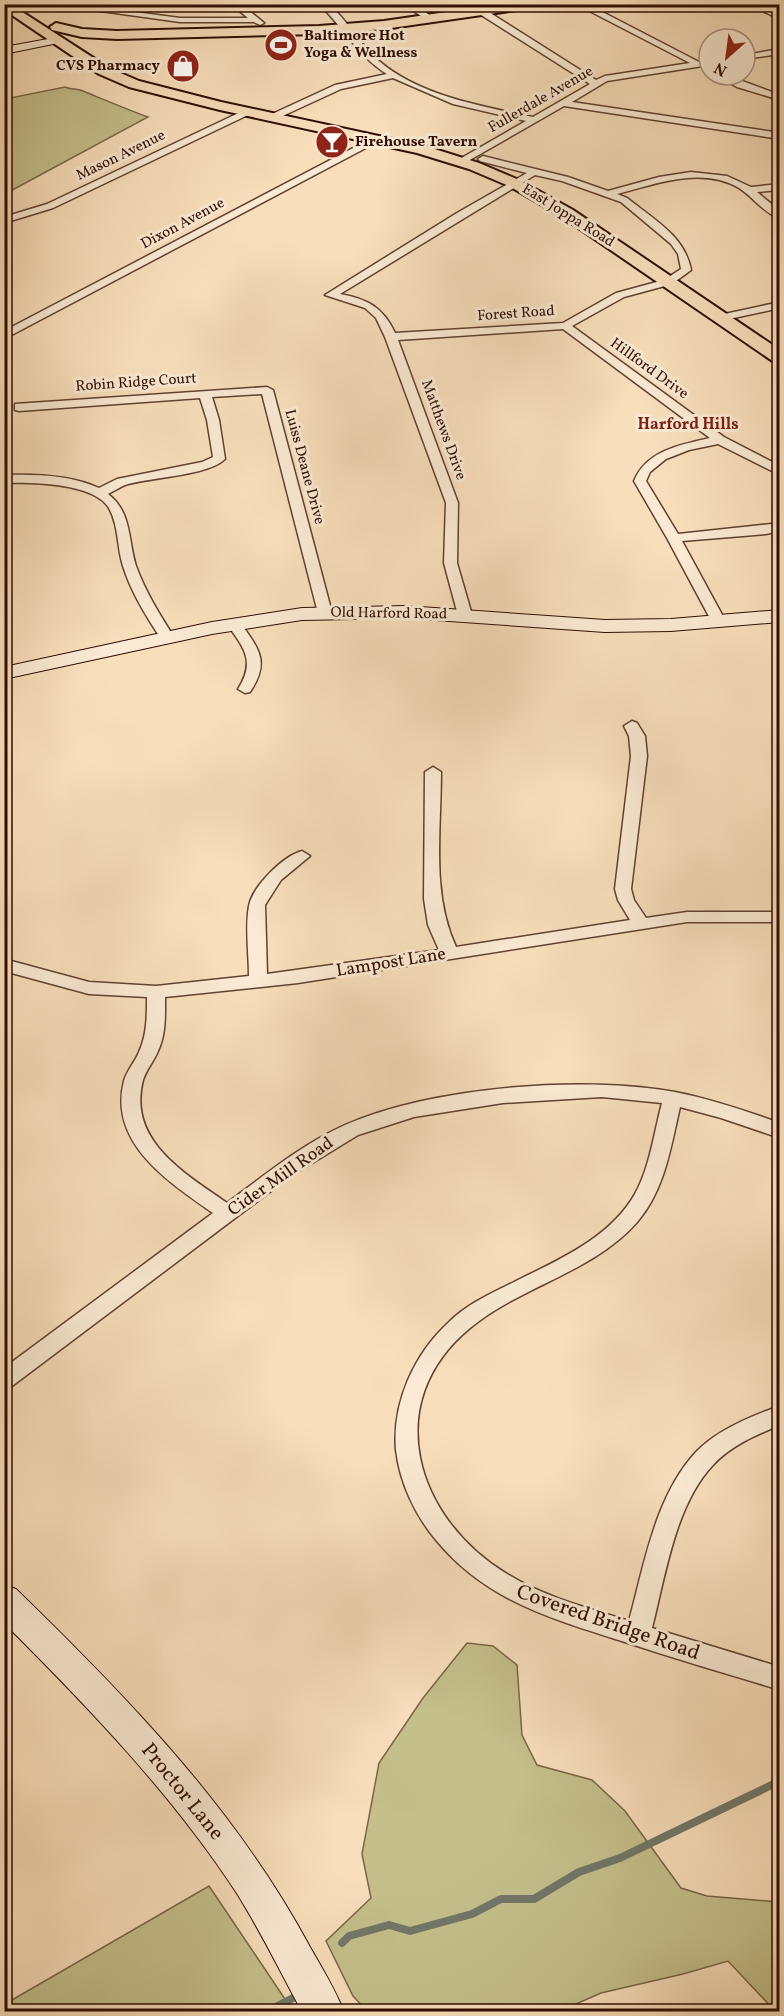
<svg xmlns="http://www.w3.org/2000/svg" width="784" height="2016" font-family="Vollkorn,serif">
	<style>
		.green { fill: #c4bf8b; stroke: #7a6647; stroke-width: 1.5 }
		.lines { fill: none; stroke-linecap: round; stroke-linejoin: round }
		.stream { stroke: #727768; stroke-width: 8 }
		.street-casing { stroke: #614131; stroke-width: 3 }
		.secondary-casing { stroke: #2f0d03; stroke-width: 2 }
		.primary-casing { stroke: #2f0d03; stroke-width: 4 }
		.street { fill: #faead3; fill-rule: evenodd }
		.secondary { fill: #faead3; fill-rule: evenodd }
		.primary { fill: #f8debb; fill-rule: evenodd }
		.labels { text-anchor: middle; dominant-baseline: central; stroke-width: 6; stroke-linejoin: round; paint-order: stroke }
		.far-poi-label { font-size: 15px; font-weight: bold; fill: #2f0d03; stroke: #faead3; text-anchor: start }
		.far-street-label { font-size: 15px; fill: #2f0d03; stroke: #faead3 }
		.far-neighbourhood-label { font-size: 16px; font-weight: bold; fill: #7a1f14; stroke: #faead3 }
		.street-label { font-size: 18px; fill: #2f0d03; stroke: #faead3 }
		.near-street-label { font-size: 21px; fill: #2f0d03; stroke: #faead3 }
	</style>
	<rect width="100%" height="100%" fill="#f8debb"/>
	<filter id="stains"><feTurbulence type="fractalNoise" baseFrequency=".00333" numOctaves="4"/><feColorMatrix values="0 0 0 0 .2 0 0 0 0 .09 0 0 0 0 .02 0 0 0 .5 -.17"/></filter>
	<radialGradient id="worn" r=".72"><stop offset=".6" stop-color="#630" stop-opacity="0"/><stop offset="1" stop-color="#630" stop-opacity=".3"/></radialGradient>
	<!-- green -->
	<g class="green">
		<path d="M65,87C71,90 77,88 83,91C105,100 126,109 148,117L5,194V99Z"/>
		<path d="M467,1643L493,1646L517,1665L522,1735L537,1765L592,1780L625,1811L681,1888L707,1896L779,1902V2011H775L728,1961L683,1974L601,1993L560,2011H367L353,1996L326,1941L371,1898L362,1854L379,1763L423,1698Z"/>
		<path d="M209,1886L289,2005L278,2012L5,2011V2004Z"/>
	</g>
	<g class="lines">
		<!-- stream -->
		<g class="stream">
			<path d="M342,1943L349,1936L389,1925L410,1931L472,1914L501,1899H534L579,1872L620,1858L780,1781"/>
			<path d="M266,2012L299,1995"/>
		</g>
		<defs>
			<g id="street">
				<path d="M50,4H74L180,18H248L231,4H241L264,23L260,25L254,22H180Z"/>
				<path d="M319,4H328L334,9C350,25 361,46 379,61C420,96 481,106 533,117L590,84L478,13V9H484L596,80L605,76L690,63L576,4H587L699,62L709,61V65L607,81L572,102L780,133V139L564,106L461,165L456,162L458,160L526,121L453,104L393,78L341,89L276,119H270V115L335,85L387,74C359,57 343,27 319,4Z"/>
				<path d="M403,4H413L434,18L427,20Z"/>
				<path d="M747,4H759L780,14V19Z"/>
				<path d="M780,49V54L745,59V55Z"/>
				<path d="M715,75H726L780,95V100L737,87Z"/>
				<path d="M247,109L251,112L250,114L53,208L4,223V217L47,204Z"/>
				<path d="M376,136L379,137V141L4,339V331Z"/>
				<path d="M483,156L568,177L608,191L659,177L691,172L727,176L751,187L780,184V190L757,192L780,211V219C764,213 753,197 739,188C701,166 656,184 617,194L627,198C653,219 685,236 691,270L672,284L624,297L572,326L724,437L780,466V475L718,444L689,450L666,459L650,472L646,481L678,534L780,523V531L766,534L682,541L726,622L724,625H714L712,622L667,538L634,481C647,450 680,445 710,438L563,329L398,340L458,503L457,563L472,615L465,619L458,615L444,563L446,503L385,337L376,318L365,308L325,295L457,213L527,173L480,161L478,159ZM535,175L562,181L621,202L671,244L678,254L681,269L664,280L616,293L563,323L395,333C383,307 367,299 340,294Z"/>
				<path d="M780,302V308L720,321L715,318L720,315Z"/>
				<path d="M267,387L273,390L332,613L330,616L325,617L318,613L262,394L212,397L219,420L225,459C208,476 150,477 125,485C120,487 114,491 108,494C132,512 128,541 136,566C145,591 160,615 174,637L172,640H162C147,618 131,592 123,566C117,548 119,526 109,508C94,483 31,482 4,483V475C35,474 71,475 99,488L117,479L202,462L213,457L207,420L200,398L19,411L15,410V404Z"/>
				<path d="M234,620L239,621C258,648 271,661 250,692L245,693L238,689C256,661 244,648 227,624Z"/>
				<path d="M632,721L637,723L645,736L647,756L631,889L634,900L646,918L687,912H780V922H687L298,983L165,997C165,1015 166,1034 158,1051C154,1061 146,1070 143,1080C127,1141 185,1173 227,1203C265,1175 302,1144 345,1125C431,1087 583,1075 675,1092C711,1099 746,1111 780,1123V1138L721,1118L680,1107C671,1146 665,1189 638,1221C593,1273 522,1285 470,1328C379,1403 416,1519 507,1574C544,1597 588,1608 629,1621C644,1566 655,1496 696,1452C717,1430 751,1416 780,1406V1425C756,1435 730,1446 713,1465C675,1505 665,1577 652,1628L780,1667V1690C728,1674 676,1659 625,1642C553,1619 486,1601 436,1540C415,1515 400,1483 396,1450C392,1403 414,1354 449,1322C469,1302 497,1291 522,1278C563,1258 611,1236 635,1194C650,1167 654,1133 662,1103L602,1097L503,1103L414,1117L358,1135L291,1176L12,1386L4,1389V1368L213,1213C169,1182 108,1143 124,1081C127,1070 135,1062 139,1052C147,1035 147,1016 147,997L89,994L4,971V959L89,982L156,986L249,976C249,954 245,928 249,906C252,887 283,856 302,851L310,856L281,880L265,905L267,974L439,950L428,925L424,899L425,772L433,767L441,772C441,830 431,893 456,947L630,920L618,900L615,889L631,756L629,736L624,726Z"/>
			</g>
			<g id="secondary">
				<path d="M23,4H44L13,13L7,10Z"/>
				<path d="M59,37L65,40L63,42L4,54V47Z"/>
				<path d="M406,606L605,620L671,619L780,610V622L671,631L605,632L406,618L302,620L212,634L4,679V667L212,622L302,608Z"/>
				<path d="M4,1585L16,1589C128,1698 236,1809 310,1947C322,1968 335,1989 344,2012H302C280,1971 260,1930 236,1892C171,1793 88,1707 4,1623Z"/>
			</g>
			<g id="primary">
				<path d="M502,4H537L531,8L384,29L319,34L117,39L82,37L52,30L50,27L56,23L82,29L117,31L319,26L384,21Z"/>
				<path d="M13,6L109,68L139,81L221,102L425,146L479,163L519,180L573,210L780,350V363L774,362L561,216L509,186L469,169L417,153L220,110L129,87L99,74L9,13L7,10L9,7Z"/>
			</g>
		</defs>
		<!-- street casing -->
		<use href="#street" class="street-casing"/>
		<!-- secondary casing -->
		<use href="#secondary" class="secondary-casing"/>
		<!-- primary casing -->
		<use href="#primary" class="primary-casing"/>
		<!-- street -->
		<use href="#street" class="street"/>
		<!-- secondary -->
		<use href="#secondary" class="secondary"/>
		<!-- primary -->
		<use href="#primary" class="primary"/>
	</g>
	<!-- icons -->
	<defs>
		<symbol id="stadium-disc" viewBox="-11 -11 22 22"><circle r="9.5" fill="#8f2418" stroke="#faead3"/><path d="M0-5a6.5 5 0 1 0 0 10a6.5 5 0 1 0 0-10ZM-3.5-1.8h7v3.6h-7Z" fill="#fff"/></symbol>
		<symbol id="shop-disc" viewBox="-11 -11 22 22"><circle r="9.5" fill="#8f2418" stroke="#faead3"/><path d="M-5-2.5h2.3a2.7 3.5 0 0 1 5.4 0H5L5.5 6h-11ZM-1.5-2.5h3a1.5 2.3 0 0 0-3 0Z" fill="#fff"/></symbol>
		<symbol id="bar-disc" viewBox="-11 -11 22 22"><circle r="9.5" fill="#8f2418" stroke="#faead3"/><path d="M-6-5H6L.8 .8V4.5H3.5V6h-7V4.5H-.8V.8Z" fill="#fff"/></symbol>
	</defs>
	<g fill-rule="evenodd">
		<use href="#stadium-disc" x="262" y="26" width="38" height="38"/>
		<use href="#shop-disc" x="164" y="47" width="38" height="38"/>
		<use href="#bar-disc" x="313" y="123" width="38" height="38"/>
	</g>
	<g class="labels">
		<!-- far-poi labels -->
		<g class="far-poi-label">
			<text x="304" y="36">Baltimore Hot<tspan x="304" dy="17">Yoga &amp; Wellness</tspan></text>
			<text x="160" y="66" text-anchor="end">CVS Pharmacy</text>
			<text x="355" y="142">Firehouse Tavern</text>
		</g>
		<!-- far-street labels -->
		<g class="far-street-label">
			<text transform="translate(541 100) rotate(-30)">Fullerdale Avenue</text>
			<text transform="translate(121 156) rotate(-26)">Mason Avenue</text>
			<text transform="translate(568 216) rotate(32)">East Joppa Road</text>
			<text transform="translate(183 224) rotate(-28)">Dixon Avenue</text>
			<text transform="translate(516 314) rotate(-4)">Forest Road</text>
			<text transform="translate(649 369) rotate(36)">Hillford Drive</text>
			<text transform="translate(136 383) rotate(-4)">Robin Ridge Court</text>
			<text transform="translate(443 430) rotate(70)">Matthews Drive</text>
			<text transform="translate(304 467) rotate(75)">Luiss Deane Drive</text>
			<text transform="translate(389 614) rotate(1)">Old Harford Road</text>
		</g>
		<!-- far-neighbourhood labels -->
		<g class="far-neighbourhood-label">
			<text x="688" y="425">Harford Hills</text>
		</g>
		<!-- street labels -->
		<g class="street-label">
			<text transform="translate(391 963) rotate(-9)">Lampost Lane</text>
			<text transform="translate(281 1177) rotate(-35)">Cider Mill Road</text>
		</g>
		<!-- near-street labels -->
		<g class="near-street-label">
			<text transform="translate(608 1623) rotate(19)">Covered Bridge Road</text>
			<text transform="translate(182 1792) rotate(51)">Proctor Lane</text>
		</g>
	</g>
	<!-- margin -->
	<rect width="784" height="2016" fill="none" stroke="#f8debb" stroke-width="24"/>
	<rect x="6" y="6" width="772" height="2004" fill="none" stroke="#2f0d03" stroke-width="3"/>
	<rect x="12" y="12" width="760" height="1992" fill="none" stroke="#2f0d03" stroke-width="1.5"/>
	<!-- north arrow -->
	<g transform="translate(727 57) rotate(208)"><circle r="28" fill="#faead3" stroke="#a99280" stroke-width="1.5"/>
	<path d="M0-4.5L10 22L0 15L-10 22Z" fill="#8f2418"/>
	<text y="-9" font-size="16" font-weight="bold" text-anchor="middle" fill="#2f0d03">N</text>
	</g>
	<rect width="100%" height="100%" filter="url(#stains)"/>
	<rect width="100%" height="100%" fill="url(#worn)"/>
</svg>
